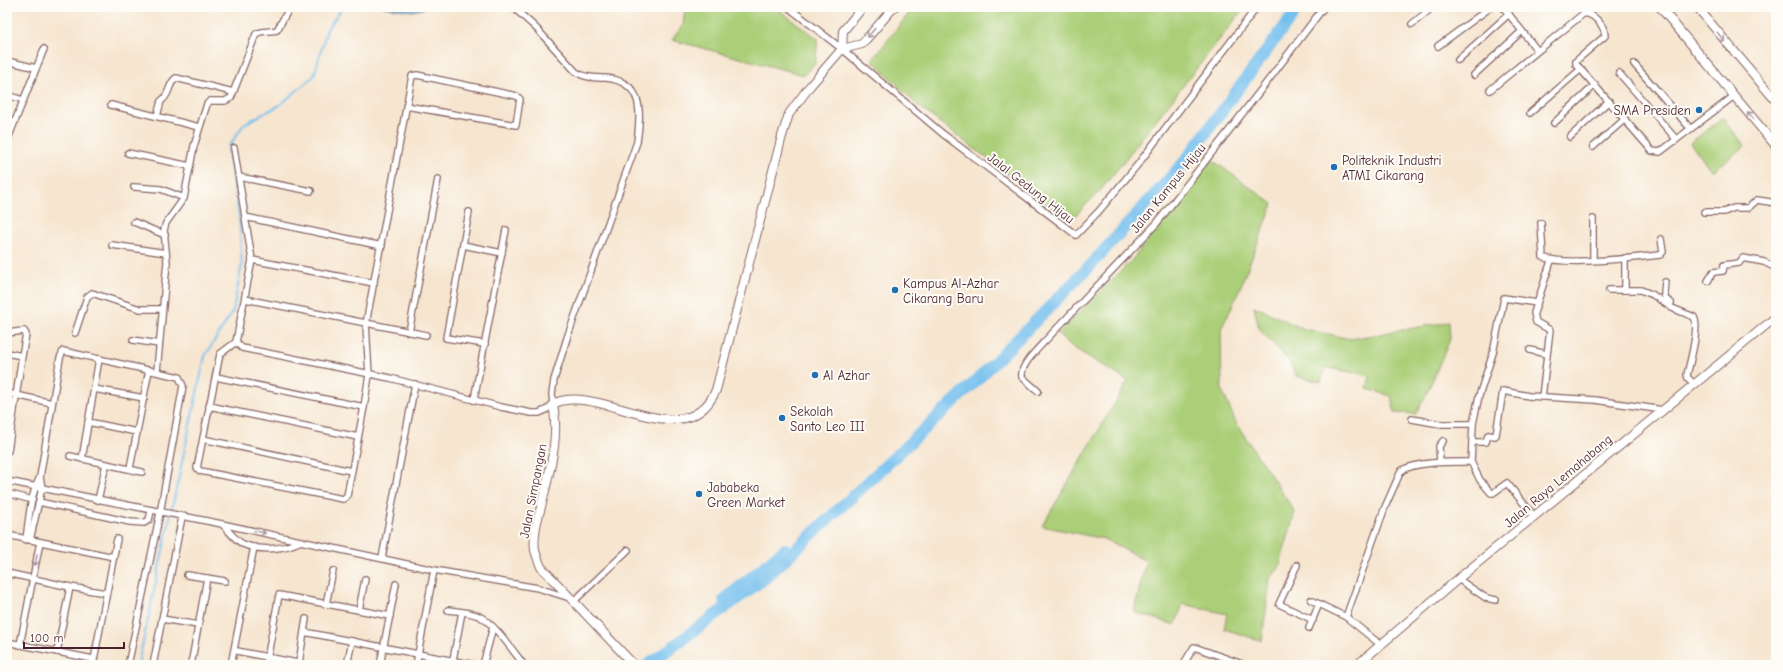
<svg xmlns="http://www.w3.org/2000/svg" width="1783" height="672" font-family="'Comic Neue',sans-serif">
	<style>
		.green { fill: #abcf78; stroke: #7a7752 }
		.water { fill: #75bfee; stroke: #606f8c }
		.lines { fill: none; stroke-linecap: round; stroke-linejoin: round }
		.stream { stroke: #75bfee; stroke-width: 2 }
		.river { stroke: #75bfee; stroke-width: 12 }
		.street-casing { stroke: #866464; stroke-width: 8 }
		.secondary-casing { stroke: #866464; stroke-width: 10 }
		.primary-casing { stroke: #866464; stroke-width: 10 }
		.street { stroke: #fff; stroke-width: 5.5 }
		.secondary { stroke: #fff; stroke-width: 8 }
		.primary { stroke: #fff; stroke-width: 8 }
		.oneway { stroke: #ae9aa0 }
		.poi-dot { fill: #1f6fb2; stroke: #fdfcf7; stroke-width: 1.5 }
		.labels { text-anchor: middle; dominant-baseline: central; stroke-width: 4; stroke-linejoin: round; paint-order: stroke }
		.poi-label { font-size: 13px; fill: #4a1f2b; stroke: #fdfcf7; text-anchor: start }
		.street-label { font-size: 13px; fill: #4a1f2b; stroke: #fdfcf7 }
	</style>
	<rect width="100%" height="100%" fill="#fdfcf7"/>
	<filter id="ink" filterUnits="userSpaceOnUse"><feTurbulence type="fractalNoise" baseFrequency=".025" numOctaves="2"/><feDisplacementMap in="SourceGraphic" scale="8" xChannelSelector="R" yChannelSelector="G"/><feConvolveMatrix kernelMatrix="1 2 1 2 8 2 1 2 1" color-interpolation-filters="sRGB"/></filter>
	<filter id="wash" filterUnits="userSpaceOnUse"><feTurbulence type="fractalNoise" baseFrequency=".012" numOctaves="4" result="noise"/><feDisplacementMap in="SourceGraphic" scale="16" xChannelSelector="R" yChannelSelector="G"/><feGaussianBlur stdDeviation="0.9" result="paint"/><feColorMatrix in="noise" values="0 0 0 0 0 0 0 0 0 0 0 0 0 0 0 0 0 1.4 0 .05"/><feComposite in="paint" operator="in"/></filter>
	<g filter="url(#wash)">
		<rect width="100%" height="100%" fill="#f6e5cf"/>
		<!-- green -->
		<g class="green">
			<path d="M685,7H775L818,39L815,64L804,75L672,40L683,25Z"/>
			<path d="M914,7H1245L1101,190L1070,221L918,106L872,60Z"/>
			<path d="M1723,118L1745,146L1712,171L1690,143Z"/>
			<path d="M1212,160L1273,204L1236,298L1221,329L1222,390L1236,423L1295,512L1279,568L1270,579L1262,641L1224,629L1227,614L1183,604L1175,625L1134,612L1146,561L1104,539L1042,526L1128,381L1074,348L1058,334L1132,260Z"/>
			<path d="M1254,306L1301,328L1350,339L1449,322L1450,339L1428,391L1416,414L1395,413L1391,396L1367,389L1370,376L1325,367L1321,382L1296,376L1289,361L1259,329Z"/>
		</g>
		<!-- water -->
		<path class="water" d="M383,7H425L423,9L412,11Z"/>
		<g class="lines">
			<!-- stream -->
			<path class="stream" d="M138,665L205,356L233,311L242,264L239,216L228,148L244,124L280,105L314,76L327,29L343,7"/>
			<!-- river -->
			<g class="river">
				<path d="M724,600L785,549"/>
				<path d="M648,665L764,579L975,382L1088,268L1185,161L1299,7"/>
			</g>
		</g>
	</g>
	<g filter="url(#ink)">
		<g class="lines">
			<defs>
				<g id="street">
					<path d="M788,7L842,49L943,134L1076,235L1099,211L1139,163L1257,7"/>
					<path d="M1503,7L1537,50"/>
					<path d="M1412,24L1433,7"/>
					<path d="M1438,46L1491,7"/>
					<path d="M1458,60L1509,14"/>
					<path d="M7,61L36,68"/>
					<path d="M1634,64L1690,128"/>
					<path d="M1619,73L1676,139"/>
					<path d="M1474,75L1522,31"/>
					<path d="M1490,90L1583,14C1593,12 1605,26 1605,36L1576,61V64L1652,151L1660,152L1734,96"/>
					<path d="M7,95L23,100"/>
					<path d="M111,105L199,127"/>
					<path d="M1530,113L1581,69"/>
					<path d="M157,116L161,101C170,96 168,83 176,78L233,92"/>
					<path d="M1554,123L1595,85"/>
					<path d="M1570,137L1609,101"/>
					<path d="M7,141L44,49"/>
					<path d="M1593,147L1625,119"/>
					<path d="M234,148L252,260L236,342L220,354L197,468L200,471L343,499L347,496L364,407L369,375L366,324L412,76L417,75L517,96L520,99L516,125L406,106"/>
					<path d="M128,153L190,166"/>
					<path d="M239,177L311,191"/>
					<path d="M134,187L161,189L184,198"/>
					<path d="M469,212L446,338L485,344"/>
					<path d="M1704,212H1724L1734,208H1748L1757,200L1776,203"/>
					<path d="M245,217L382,246"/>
					<path d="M134,222L165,235"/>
					<path d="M1541,223L1543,257C1561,266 1637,258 1660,255L1663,252L1661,239"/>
					<path d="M112,245L166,253"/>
					<path d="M463,245L502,253"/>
					<path d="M1625,258V290"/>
					<path d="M252,260L374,283"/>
					<path d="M1593,260V219"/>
					<path d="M1708,281L1713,272L1723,271L1724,265L1739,263L1743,258L1764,262L1776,268"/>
					<path d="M1665,282C1664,292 1662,298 1671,303"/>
					<path d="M1609,290H1641L1653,295L1672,308L1694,317C1700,327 1690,362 1687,375L1688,378L1694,384"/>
					<path d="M245,299L426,335"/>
					<path d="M409,332L438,179"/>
					<path d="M7,333L24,331L26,334L22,356L7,353"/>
					<path d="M75,333L87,297L92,293L140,309H161"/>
					<path d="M133,340L159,344"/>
					<path d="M236,342L242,348L390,378L501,407L531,413H539L546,410L553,404L552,394L554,380L567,338L637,142C641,112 644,82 606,78C596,78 585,78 576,72L536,28L513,7"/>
					<path d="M1530,350L1546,354"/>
					<path d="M157,371L167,262L164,230L166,223L184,198L194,146L207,104L210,101H225L231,98L256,34C261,30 271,32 277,30L290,7"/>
					<path d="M216,377L364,407"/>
					<path d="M94,389L144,398"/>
					<path d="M1038,391L1022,377C1020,365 1037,350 1045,341L1157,223L1267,82L1324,7"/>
					<path d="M7,393L52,403"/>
					<path d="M1542,397L1550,330L1536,322L1534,313L1551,261"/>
					<path d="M474,400L506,230"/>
					<path d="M209,406L358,437"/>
					<path d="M1412,419L1440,424H1473"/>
					<path d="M88,422L137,432"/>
					<path d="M203,439L351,471"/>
					<path d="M1472,442H1486L1488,435L1495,436L1496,435L1503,391L1529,396L1595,400L1663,410"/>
					<path d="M8,451L22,356"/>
					<path d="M70,456L142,472"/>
					<path d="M82,459L99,359"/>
					<path d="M1440,462L1439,446L1443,441"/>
					<path d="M1471,462L1480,480L1491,493H1493L1507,483L1534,516"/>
					<path d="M130,468L149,370"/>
					<path d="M7,481L222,524L434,570L538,588L570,598"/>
					<path d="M7,493L32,500"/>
					<path d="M98,500L106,464"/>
					<path d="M39,502L130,522L144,523L149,520L151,511"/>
					<path d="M223,525C229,531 235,540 243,544C261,552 285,549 301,541"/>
					<path d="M7,535L114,557"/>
					<path d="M26,540C29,518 30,496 40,477"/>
					<path d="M30,540L42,488L40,477L60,358L63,351L179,377L183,386L160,513L128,665"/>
					<path d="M382,558L415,384"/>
					<path d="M1297,565L1279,604L1313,620"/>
					<path d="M7,573L70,587L106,593"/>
					<path d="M187,575L225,581"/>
					<path d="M1458,579L1486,598L1496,600"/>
					<path d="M1311,600L1346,617L1381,645"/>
					<path d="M573,602L628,550"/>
					<path d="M326,604L333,571"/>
					<path d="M359,610L365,579"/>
					<path d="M448,610C458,611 470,612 479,616C495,624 513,651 524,665"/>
					<path d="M1346,617L1385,507L1401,471C1416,461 1453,462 1471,462L1473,424L1479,396L1493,353L1504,298L1537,303"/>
					<path d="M162,619L198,625"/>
					<path d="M1309,628L1319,604"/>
					<path d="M304,632L475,665"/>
					<path d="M7,642L93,659"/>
					<path d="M20,645L40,542"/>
					<path d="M237,651L307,665"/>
					<path d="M57,652L70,587"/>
					<path d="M299,663L306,619"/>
					<path d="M93,665L117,539"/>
					<path d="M153,665L182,517"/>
					<path d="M191,665L207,578"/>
					<path d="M231,665L254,547"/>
					<path d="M266,665L279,595L390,616"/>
					<path d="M347,665L352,641"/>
					<path d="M380,665L396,584"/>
					<path d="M416,665L434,570"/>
					<path d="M452,665L462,612"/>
					<path d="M483,665L493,627"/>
					<path d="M1183,665L1194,647L1245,665"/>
				</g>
				<g id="secondary">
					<path d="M1660,7L1776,146"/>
					<path d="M1697,7L1776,101"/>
					<path d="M842,49L843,31L863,7"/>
					<path d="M634,665L541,567C539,562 536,555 535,550C533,535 537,521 541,507C549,473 560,438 553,404C599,381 686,459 716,390L782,136L789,114L810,86L842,49L862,44L894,7"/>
				</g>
				<path id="primary" d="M1357,665L1458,579L1776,317"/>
			</defs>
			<!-- street casing -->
			<use href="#street" class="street-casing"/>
			<!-- secondary casing -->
			<use href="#secondary" class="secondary-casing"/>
			<!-- primary casing -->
			<use href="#primary" class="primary-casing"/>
			<!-- street -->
			<use href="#street" class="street"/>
			<!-- secondary -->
			<use href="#secondary" class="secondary"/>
			<!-- primary -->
			<use href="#primary" class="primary"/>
		</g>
		<!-- one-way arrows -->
		<defs><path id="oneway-shaft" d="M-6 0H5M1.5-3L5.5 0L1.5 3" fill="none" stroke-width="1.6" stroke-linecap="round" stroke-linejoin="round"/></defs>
		<g class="oneway">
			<use href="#oneway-shaft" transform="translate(871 33) rotate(131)"/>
			<use href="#oneway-shaft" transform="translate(1721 37) rotate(51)"/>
			<use href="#oneway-shaft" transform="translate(1751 116) rotate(-130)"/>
			<use href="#oneway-shaft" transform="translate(260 532) rotate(12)"/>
			<use href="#oneway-shaft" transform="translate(36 560) rotate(101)"/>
		</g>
	</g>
	<!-- markers -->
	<g class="poi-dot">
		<circle cx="1699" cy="110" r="4"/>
		<circle cx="1334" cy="167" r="4"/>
		<circle cx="895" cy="290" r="4"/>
		<circle cx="815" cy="375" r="4"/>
		<circle cx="782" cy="418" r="4"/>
		<circle cx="699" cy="494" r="4"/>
	</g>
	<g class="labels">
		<!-- poi labels -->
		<g class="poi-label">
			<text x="1691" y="110" text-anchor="end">SMA Presiden</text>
			<text x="1342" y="160">Politeknik Industri<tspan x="1342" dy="15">ATMI Cikarang</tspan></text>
			<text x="903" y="283">Kampus Al-Azhar<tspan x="903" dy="15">Cikarang Baru</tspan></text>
			<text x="823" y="375">Al Azhar</text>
			<text x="790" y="411">Sekolah<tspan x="790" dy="15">Santo Leo III</tspan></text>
			<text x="707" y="487">Jababeka<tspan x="707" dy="15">Green Market</tspan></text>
		</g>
		<!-- street labels -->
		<g class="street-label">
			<text transform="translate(1031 188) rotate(38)">Jalal Gedung Hijau</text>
			<text transform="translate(1168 188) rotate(-51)">Jalan Kampus Hijau</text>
			<text transform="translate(1558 481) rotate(-40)">Jalan Raya Lemahabang</text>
			<text transform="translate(533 491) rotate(-79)">Jalan Simpangan</text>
		</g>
	</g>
	<!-- margin -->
	<rect width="1783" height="672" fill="none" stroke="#fdfcf7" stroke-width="24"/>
	<!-- scale -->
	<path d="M24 642v6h100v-6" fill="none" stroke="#4a1f2b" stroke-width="2"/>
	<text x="30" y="642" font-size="12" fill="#4a1f2b" stroke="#fdfcf7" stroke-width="3" paint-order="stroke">100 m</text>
</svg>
